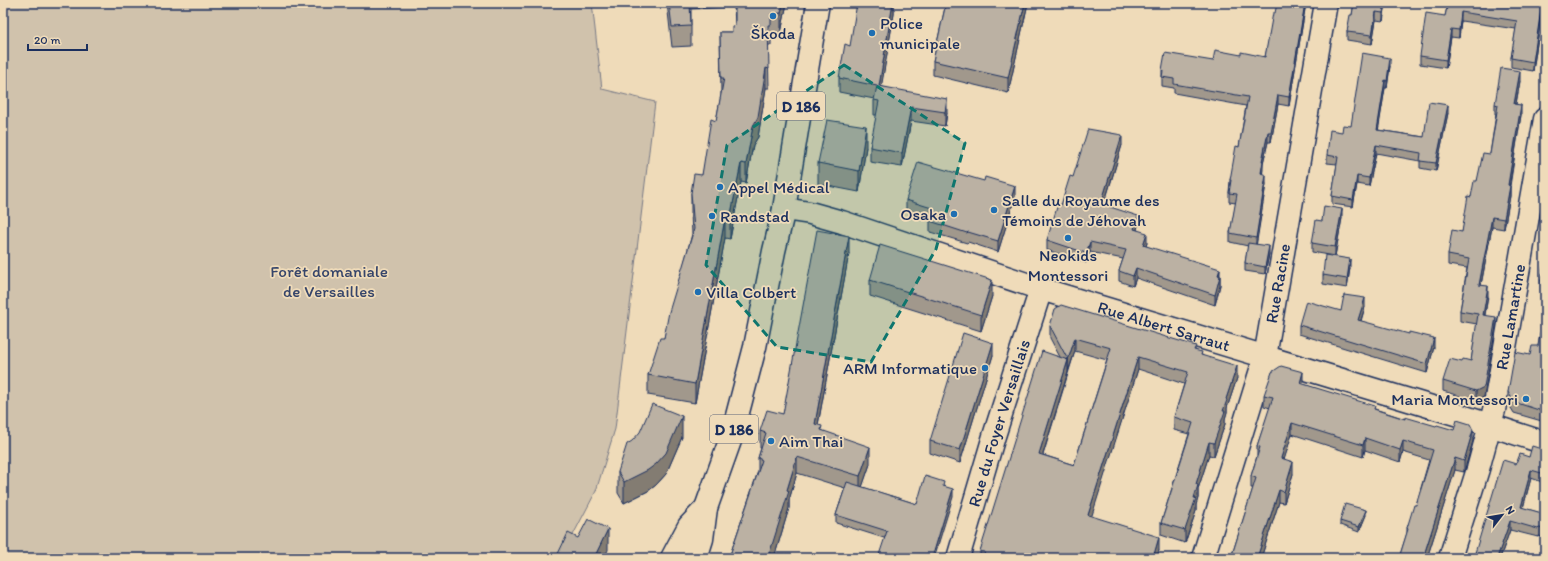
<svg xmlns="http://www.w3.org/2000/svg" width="1548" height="561" font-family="Itim,sans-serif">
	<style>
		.green { fill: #d0c2ac; stroke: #767885 }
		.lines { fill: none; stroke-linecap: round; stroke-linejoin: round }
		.street-casing { stroke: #1b2f5e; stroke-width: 25 }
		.secondary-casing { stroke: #1b2f5e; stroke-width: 25 }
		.primary-casing { stroke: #1b2f5e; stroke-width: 25 }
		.street { stroke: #efdbb9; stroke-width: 22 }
		.secondary { stroke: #efdbb9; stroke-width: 22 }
		.primary { stroke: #efdbb9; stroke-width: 22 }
		.wall { fill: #a1988c; stroke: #1b2f5e; fill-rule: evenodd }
		.shaded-wall { fill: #837c72; stroke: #1b2f5e }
		.building { fill: #bbb1a3; stroke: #1b2f5e }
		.marked { fill: #0f766e; fill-opacity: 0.2; stroke: #0f766e; stroke-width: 3; stroke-dasharray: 8 5; stroke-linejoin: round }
		.poi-dot { fill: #1f6fb2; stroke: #efdbb9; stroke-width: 1.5 }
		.labels { text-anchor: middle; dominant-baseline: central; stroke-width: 3.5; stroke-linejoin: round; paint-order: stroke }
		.shield { fill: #efdbb9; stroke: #5b6379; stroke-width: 1 }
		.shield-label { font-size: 16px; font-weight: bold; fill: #1b2f5e }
		.poi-label { font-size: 17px; fill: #1b2f5e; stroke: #efdbb9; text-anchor: start }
		.park-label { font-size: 17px; fill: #36456a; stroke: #efdbb9 }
		.street-label { font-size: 17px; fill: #1b2f5e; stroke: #efdbb9 }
	</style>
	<rect width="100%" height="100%" fill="#efdbb9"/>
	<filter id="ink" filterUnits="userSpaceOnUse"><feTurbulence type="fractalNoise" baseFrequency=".025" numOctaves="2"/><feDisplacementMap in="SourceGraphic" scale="8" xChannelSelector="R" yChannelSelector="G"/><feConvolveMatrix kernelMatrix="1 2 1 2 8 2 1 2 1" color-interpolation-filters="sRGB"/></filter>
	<g filter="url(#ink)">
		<!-- green -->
		<path class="green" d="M3,3H592L602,89L655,102L615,429L596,491L561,558H3Z"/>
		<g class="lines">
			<defs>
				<g id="street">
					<path id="s1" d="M958,558L994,436L1041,289"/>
					<path id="s2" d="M1203,558L1265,357L1326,3"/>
					<path id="s3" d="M1450,558L1478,469L1494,410L1545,119"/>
				</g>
				<g id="secondary">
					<path id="s4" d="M784,209L810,213L842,222L1041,289L1465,417L1545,443"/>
				</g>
				<g id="primary">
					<path d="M672,558L689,526L706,508"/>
					<path d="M696,558L702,539L706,508L732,435L755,347L774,251L784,209L818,3"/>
				</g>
			</defs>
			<!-- street casing -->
			<use href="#street" class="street-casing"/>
			<!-- secondary casing -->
			<use href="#secondary" class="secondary-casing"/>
			<!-- primary casing -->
			<use href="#primary" class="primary-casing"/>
			<!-- street -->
			<use href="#street" class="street"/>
			<!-- secondary -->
			<use href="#secondary" class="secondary"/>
			<!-- primary -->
			<use href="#primary" class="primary"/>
		</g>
		<!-- wall -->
		<g class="wall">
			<path d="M667,3H787L781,33H771V45H768L769,88H766L758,137L753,145L746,183L741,182L730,239L725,238L695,403L648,395V375L664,338L692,234L691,213V193L702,175L716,121L721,95L720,32H732L735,25L734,7L691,9V46L672,47Z"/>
			<path d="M894,3V14L881,86L947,113L945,126L911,121L902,167L870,162V147L877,115H874V99L839,92V78Z"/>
			<path d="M946,3H1028L1008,93L933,75V61Z"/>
			<path d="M1306,3L1289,106L1278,104L1271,142H1268L1263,163L1262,174L1266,184L1256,244L1269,254L1265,274L1245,271V263L1248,246L1230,242V233L1236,203L1229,202V193L1230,180L1239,147L1246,106L1174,93V88L1162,86V70L1213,61L1241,55L1265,57L1275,13Z"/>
			<path d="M1354,3H1386L1383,21L1376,20L1372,44L1347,40V32L1352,15Z"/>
			<path d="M1448,3L1520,4V3H1543L1533,71L1511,67V58L1516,29L1461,21L1459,38L1451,37L1446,68L1420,64V56L1445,16Z"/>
			<path d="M1390,66L1387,88H1385L1378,130L1424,137L1448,113L1436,171L1420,168V161L1376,153L1369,186L1357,184L1353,207L1332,204V196L1337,164L1327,163V155L1342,132L1351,126Z"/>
			<path d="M1520,81L1516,104L1521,115L1510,186V196L1504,229L1492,227L1481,285L1488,296L1485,315L1496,327L1484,397L1476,401L1443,391V381L1462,362L1471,361L1477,324L1460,321V311L1467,268L1448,265V255L1462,232L1471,197L1477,181L1490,154L1496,114H1495V104Z"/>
			<path d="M1122,145L1104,205L1138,226L1137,229L1147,243L1146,246L1220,275V285L1215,305L1136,278L1133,286L1119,281V271L1123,259L1090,252L1086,263L1047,250V240L1073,177Z"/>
			<path d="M866,147L859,192L818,184V163Z"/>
			<path d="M1015,197L998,252L968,242L967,243L930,232V221L932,218L906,210V200Z"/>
			<path d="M1342,218L1335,256L1312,252V243Z"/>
			<path d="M849,253L818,425L822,430L870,464L862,487L917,504L944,487L953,497L884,538L836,523V515L845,488L797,473L789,500V508L774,558H729L758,471V458L761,448H760V431L783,414Z"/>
			<path d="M1545,262V292L1541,291V281Z"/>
			<path d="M1350,268L1347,288L1323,284V275Z"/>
			<path d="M870,280L992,296L981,331L870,296Z"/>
			<path d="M1545,305V422L1514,413L1508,403V392L1530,355L1538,346Z"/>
			<path d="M1365,307L1361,321L1434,347L1427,373L1299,334V325L1341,311Z"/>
			<path d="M1050,326L1196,350L1202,355L1237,378L1227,408V412L1225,419V424L1214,456L1209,455L1198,489V498L1196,505V511L1185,543L1161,535V523L1189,434L1174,430V417L1184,384L1138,369L1091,516L1159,550L1157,558H980V551L1060,357L1050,338ZM1075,351L1107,360L1074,465L1043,455Z"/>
			<path d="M993,355L960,463L930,453V441Z"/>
			<path d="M1303,384L1375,409L1473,441L1464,472L1455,470L1427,558H1399L1407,533V528L1416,505L1429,460L1403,452L1400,462L1365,450L1363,457L1292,434L1284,459L1293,474L1284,503L1279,502L1261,558H1231L1253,488H1251V476L1257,456V446L1270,408L1264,406V395Z"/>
			<path d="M682,437L666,474L656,485L648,491L624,503L618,493V472Z"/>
			<path d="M1545,450V483L1531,478L1523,508L1545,514V538L1539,536L1538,537L1510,530L1500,558H1475V553L1516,464L1529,457Z"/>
			<path d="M1366,515L1359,532L1340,525V521Z"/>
		</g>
		<!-- shaded-wall -->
		<g class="shaded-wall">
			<path d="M783,3H787L781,33V13Z"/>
			<path d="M893,3H894V14L879,100V86Z"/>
			<path d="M1025,3H1028L1008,93V78Z"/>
			<path d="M1305,3H1306L1289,106V97Z"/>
			<path d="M1385,3H1386L1383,21V13Z"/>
			<path d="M1542,3H1543L1533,71V62Z"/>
			<path d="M1376,12V20L1372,44V35Z"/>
			<path d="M1461,12V21L1459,38V30Z"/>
			<path d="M1451,29V37L1446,68V60Z"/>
			<path d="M1390,58V66L1387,88V81Z"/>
			<path d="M766,68V88L758,137L753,145L746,183V164L753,126Z"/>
			<path d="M1520,71V81L1514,114V104Z"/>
			<path d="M1385,80V88L1377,138V130Z"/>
			<path d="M1278,95V104L1271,142V132Z"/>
			<path d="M947,99V113L945,126V112Z"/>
			<path d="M1448,105V113L1436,171V163Z"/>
			<path d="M1521,105V115L1508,195V185Z"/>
			<path d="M911,107V121L902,167V153Z"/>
			<path d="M866,126V147L859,192V171Z"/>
			<path d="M1268,132V142L1263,163V170L1261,183L1262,161Z"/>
			<path d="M1122,135V145L1101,214V204Z"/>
			<path d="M1376,145V153L1369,186V178Z"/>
			<path d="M741,163V182L730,239V219Z"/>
			<path d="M1266,175V184L1256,247V238Z"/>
			<path d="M1357,176V184L1353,207V200Z"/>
			<path d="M1015,186V197L998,252V241Z"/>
			<path d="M1510,186V196L1504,229V219Z"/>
			<path d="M1342,209V218L1335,256V247Z"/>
			<path d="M1138,216V226L1134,238V229Z"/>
			<path d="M1492,217V227L1479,295V285Z"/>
			<path d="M725,218V238L695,403V384Z"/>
			<path d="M1147,233V243L1143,255V245Z"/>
			<path d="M849,236V253L815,441V424Z"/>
			<path d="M1090,242V252L1086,263V253Z"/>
			<path d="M1269,246V254L1265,274V267Z"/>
			<path d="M1350,259V268L1347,288V279Z"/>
			<path d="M1136,268V278L1133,286V276Z"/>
			<path d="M1220,269V285L1215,305V295Z"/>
			<path d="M992,280V296L981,331V315Z"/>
			<path d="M1488,286V296L1483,325V315Z"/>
			<path d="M1365,298V307L1358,329V320Z"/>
			<path d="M1496,317V327L1484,397L1476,401V391Z"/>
			<path d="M1075,338V351L1068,372V360Z"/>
			<path d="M1434,338V347L1427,373V364Z"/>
			<path d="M993,343V355L960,463V450Z"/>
			<path d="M1138,357V369L1088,528V515Z"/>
			<path d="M1068,360V372L1039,467V454Z"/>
			<path d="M1237,366V378L1227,408V412L1225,419V424L1214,456V443L1226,399Z"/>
			<path d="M1303,372V384L1300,383Z"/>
			<path d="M682,416V437L666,474L656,485L648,491L624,503V482Z"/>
			<path d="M1292,423V434L1281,470V458Z"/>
			<path d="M1473,430V441L1464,472V461Z"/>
			<path d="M1365,438V450L1363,457V445Z"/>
			<path d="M1403,441V452L1400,462V450Z"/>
			<path d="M1209,442V455L1198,489V498L1196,505V511L1185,543V530L1194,498L1196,484Z"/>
			<path d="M870,447V464L860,493V476Z"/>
			<path d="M797,457V473L789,500V508L774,558H768L787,490Z"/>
			<path d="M1455,458V470L1427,558H1423Z"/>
			<path d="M1293,462V474L1284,503V492Z"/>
			<path d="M1531,470V478L1521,515V507Z"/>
			<path d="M953,489V497L934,558H932Z"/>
			<path d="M1279,490V502L1261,558H1257Z"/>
			<path d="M1366,510V515L1359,532V527Z"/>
			<path d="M1510,521V530L1500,558H1497Z"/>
			<path d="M608,529V550L604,558H594Z"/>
			<path d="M1159,537V550L1157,558H1153Z"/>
		</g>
		<!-- building -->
		<g class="building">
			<path d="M669,3H690L691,26L672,27Z"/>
			<path d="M735,3H783L781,13L771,14V25H768L769,69L766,68L758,117L753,126L746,164L741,163L730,219L725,218L695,384L648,375L660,338H664L669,312L694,229L691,193L694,174L702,175L711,119L716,121L724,78H721L720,32H732V26L735,25Z"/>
			<path d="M857,3H893L879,86L947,99L945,112L911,107L902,153L870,147L879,101L874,100L877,86L839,78L845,44L850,46Z"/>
			<path d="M946,3H1025L1008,78L933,61Z"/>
			<path d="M1277,3H1305L1289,97L1278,95L1271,132H1268L1262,161H1263L1261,173L1266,175L1256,238L1230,233L1237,194L1229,193L1231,180H1230L1236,146L1239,147L1248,97L1174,84V79L1162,77L1163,71L1162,70L1165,53L1213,61L1215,50L1241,55V52L1265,57L1273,13H1275Z"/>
			<path d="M1354,3H1385L1383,13L1376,12L1372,35L1347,32L1350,15H1352Z"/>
			<path d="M1448,3H1511L1520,4V3H1542L1533,62L1511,58L1517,21L1461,12L1459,30L1451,29L1446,60L1420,56L1426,13L1445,16Z"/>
			<path d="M1362,53L1390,58L1387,81L1385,80L1377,130L1424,137L1429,102L1448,105L1436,163L1420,161L1421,153L1376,145L1369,178L1357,176L1353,200L1332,196L1338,157L1327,155L1330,130L1342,132L1343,125L1351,126Z"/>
			<path d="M1501,68L1520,71L1514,104L1521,105L1508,185L1510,186L1504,219L1492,217L1479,285L1488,286L1483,315L1496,317L1484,387L1476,391L1443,381L1450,359L1462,362L1463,359L1471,361L1478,314L1460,311L1469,259L1448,255L1452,230L1462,232L1468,196L1471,197L1474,181H1477L1483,153L1490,154L1498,105L1495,104Z"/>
			<path d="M827,120L866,126L859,171L818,163Z"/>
			<path d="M1088,129L1122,135L1101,204L1138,216L1134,229L1147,233L1143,245L1220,269L1218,275L1220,276L1215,295L1136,268L1133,276L1119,271L1126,250L1090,242L1086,253L1047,240L1058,204L1061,205L1070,176L1073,177Z"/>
			<path d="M918,162L984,181L985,177L1015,186L998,241L968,232L967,233L930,221L935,209L906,200Z"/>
			<path d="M1324,206L1342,209L1335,247L1312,243L1316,220L1322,221Z"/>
			<path d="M817,230L849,236L815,424L822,426L821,430L870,447L860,476L797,457L787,490L789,491L768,558H729L762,460L758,458L766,433L760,431L767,410L783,414Z"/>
			<path d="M1248,243L1269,246L1265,267L1245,263Z"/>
			<path d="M880,245L992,280L981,315L870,280Z"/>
			<path d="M1325,255L1350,259L1347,279L1323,275Z"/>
			<path d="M1544,262H1545V282L1541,281Z"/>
			<path d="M1344,295L1365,298L1358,320L1409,334V332L1434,338L1427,364L1299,325L1306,301L1341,311Z"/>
			<path d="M1061,305L1196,346L1194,350L1202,352L1201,355L1237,366L1226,399L1227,400L1223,411H1225L1214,443L1209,442L1196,484L1198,485L1194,498H1196L1185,530L1161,523L1193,423L1174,417L1188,372L1138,357L1088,515L1159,537L1153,558H1078L1074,557V558H983L985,552L980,551L1042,351L1068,360L1039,454L1074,465L1111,348L1075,338L1068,360L1050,326L1055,309Z"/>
			<path d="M1545,305V412L1514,402L1508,392L1515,352L1530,355L1532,346H1538Z"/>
			<path d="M963,333L993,343L960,450L930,441Z"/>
			<path d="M1281,366L1303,372L1300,383L1375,406L1374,409L1405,419V417L1436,426L1437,425L1454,430L1457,420L1470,424L1473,430L1464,461L1455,458L1423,558H1399L1408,529L1407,528L1414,505H1416L1433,450L1403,441L1400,450L1365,438L1363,445L1292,423L1281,458L1293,462L1284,492L1279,490L1257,558H1231L1256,478L1251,476L1260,447L1257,446L1273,397L1264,395L1272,372Z"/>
			<path d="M652,404L682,416L666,453L656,464L648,470L624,482L618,472L627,444L632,441L640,432Z"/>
			<path d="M1532,446L1545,450V474L1531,470L1521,507L1545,514V529L1539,528L1538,529L1510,521L1497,558H1492L1475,553L1503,460L1516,464L1520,454L1529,457Z"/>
			<path d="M925,476L944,482L943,486L953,489L932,558H878L887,531L836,515L847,482L917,504Z"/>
			<path d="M1345,504L1366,510L1359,527L1340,521Z"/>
			<path d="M588,519L608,529L594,558H556L568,533L578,538Z"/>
		</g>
	</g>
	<!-- marked area -->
	<path class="marked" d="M844,65L965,143L936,249L871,362L777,347L706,265L727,145Z"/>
	<!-- markers -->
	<g class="poi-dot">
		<circle cx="773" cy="16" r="4"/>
		<circle cx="872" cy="33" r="4"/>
		<circle cx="720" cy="187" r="4"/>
		<circle cx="994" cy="210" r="4"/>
		<circle cx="954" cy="214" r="4"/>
		<circle cx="712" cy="216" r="4"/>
		<circle cx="1068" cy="238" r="4"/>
		<circle cx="698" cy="292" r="4"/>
		<circle cx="985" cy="368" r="4"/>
		<circle cx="1526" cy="399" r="4"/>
		<circle cx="771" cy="441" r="4"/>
	</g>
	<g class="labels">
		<!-- shield labels -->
		<g class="shield">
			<rect x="777" y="92" width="48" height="28" rx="3"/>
			<rect x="710" y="415" width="48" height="28" rx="3"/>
		</g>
		<g class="shield-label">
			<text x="801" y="106">D 186</text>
			<text x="734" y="429">D 186</text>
		</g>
		<!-- poi labels -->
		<g class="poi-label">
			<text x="880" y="23">Police<tspan x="880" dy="20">municipale</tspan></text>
			<text x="773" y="33" text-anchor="middle">Škoda</text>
			<text x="728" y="187">Appel Médical</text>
			<text x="1002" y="200">Salle du Royaume des<tspan x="1002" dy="20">Témoins de Jéhovah</tspan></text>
			<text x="946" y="214" text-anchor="end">Osaka</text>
			<text x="720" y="216">Randstad</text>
			<text x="1068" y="255" text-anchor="middle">Neokids<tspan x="1068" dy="20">Montessori</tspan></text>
			<text x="706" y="292">Villa Colbert</text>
			<text x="977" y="368" text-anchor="end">ARM Informatique</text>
			<text x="1518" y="399" text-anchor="end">Maria Montessori</text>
			<text x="779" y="441">Aim Thai</text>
		</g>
		<!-- park labels -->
		<g class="park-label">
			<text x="329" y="271">Forêt domaniale<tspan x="329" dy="20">de Versailles</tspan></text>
		</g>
		<!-- street labels -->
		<g class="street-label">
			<text stroke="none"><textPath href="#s2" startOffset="285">Rue Racine</textPath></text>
			<text stroke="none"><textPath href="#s3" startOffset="249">Rue Lamartine</textPath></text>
			<text stroke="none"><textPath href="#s4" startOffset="398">Rue Albert Sarraut</textPath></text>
			<text stroke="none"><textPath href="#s1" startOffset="141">Rue du Foyer Versaillais</textPath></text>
		</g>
	</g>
	<!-- margin -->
	<rect width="1548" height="561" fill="none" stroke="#efdbb9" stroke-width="16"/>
	<rect x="8" y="8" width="1532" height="545" fill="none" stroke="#1b2f5e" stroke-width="1.5" filter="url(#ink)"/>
	<!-- north arrow -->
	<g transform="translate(1502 515) rotate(59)" stroke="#efdbb9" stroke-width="3" paint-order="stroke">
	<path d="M0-3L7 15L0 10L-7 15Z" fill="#1b2f5e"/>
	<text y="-6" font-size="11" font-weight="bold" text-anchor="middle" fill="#1b2f5e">N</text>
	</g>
	<!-- scale -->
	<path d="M28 44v6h59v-6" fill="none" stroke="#1b2f5e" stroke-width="2"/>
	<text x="34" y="44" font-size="12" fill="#1b2f5e" stroke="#efdbb9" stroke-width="3" paint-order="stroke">20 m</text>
</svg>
